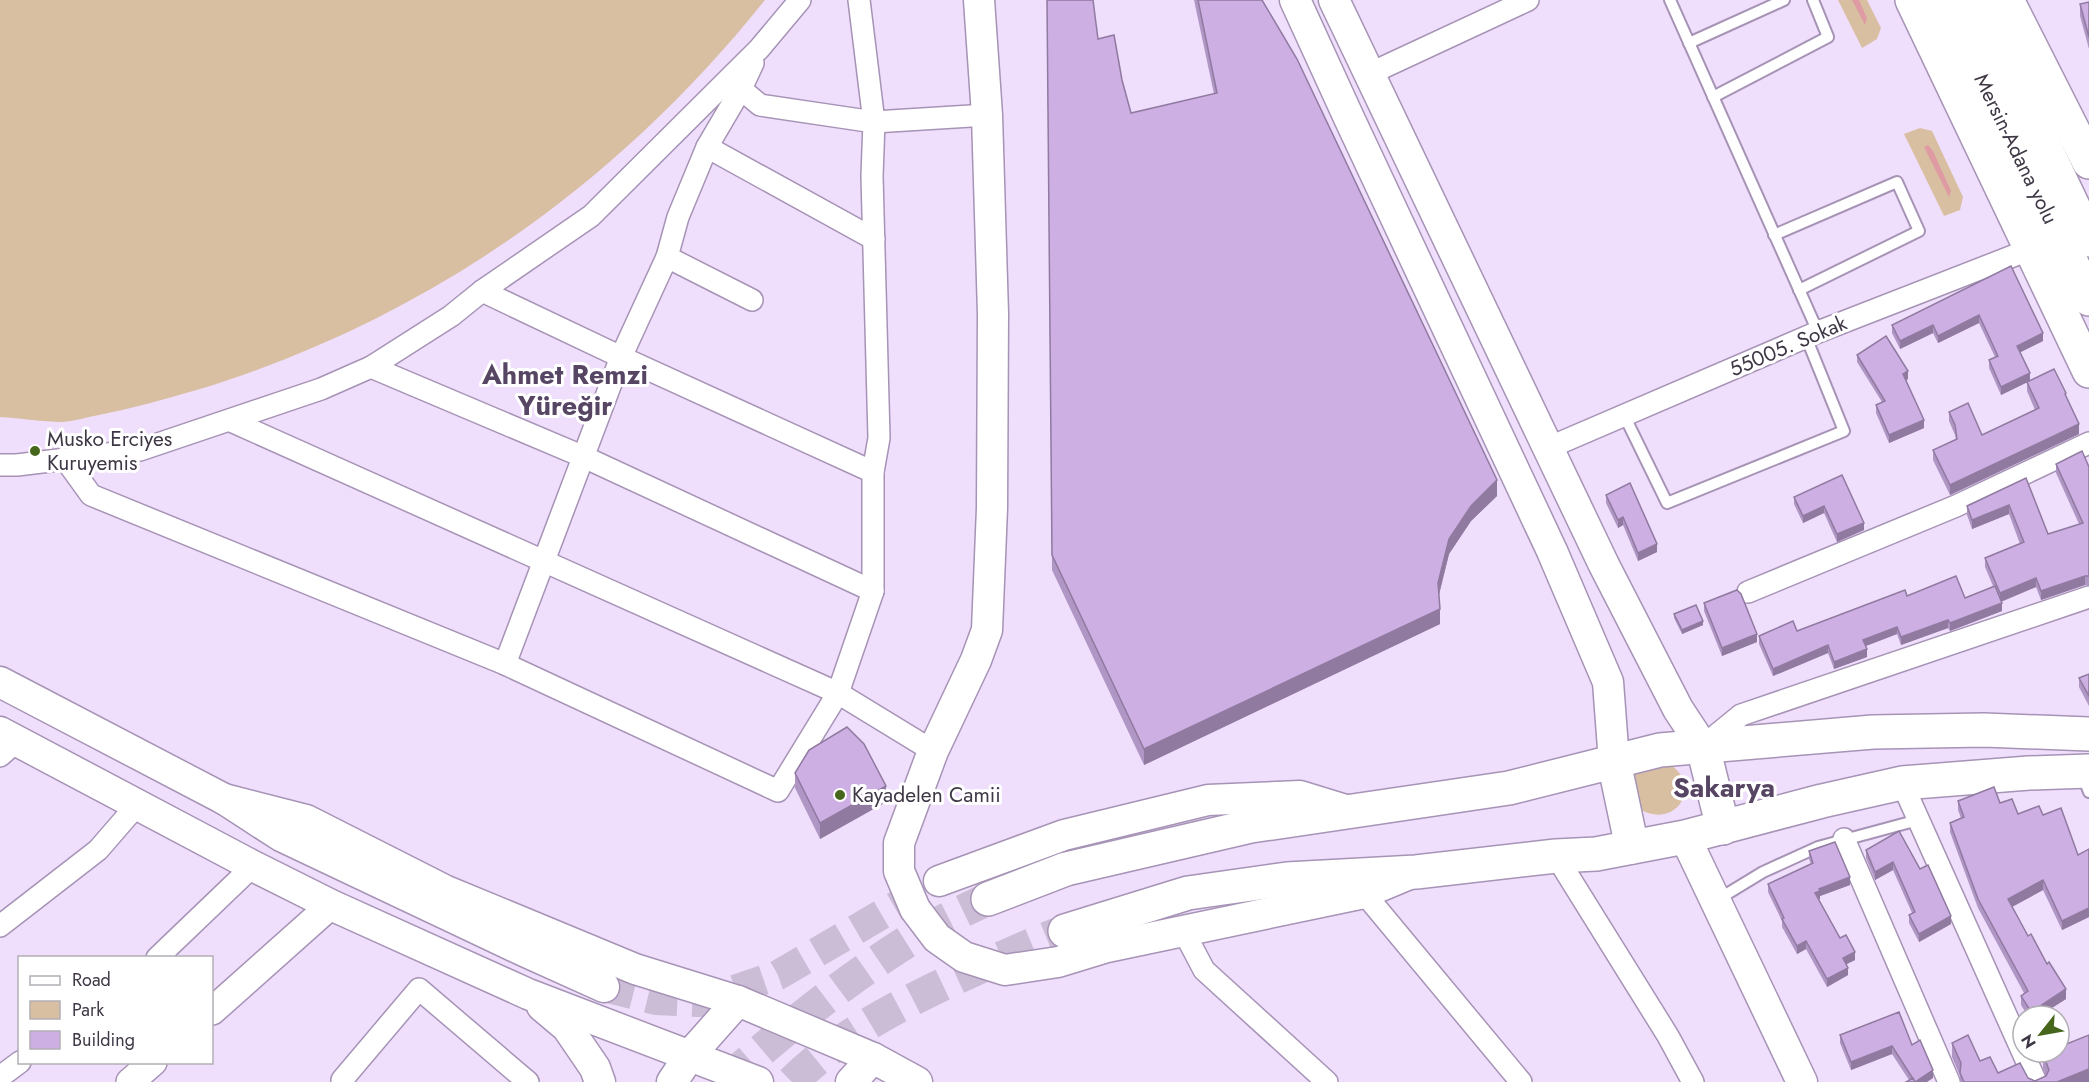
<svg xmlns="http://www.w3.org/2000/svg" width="2089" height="1082" font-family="Jost,sans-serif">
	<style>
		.green { fill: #d9bfa1 }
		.water { fill: #de9ba4 }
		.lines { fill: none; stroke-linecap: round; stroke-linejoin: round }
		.secondary-tunnel { stroke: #ccbdd7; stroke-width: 30; stroke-dasharray: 30 15; stroke-linecap: butt }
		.primary-tunnel { stroke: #ccbdd7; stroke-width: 33; stroke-dasharray: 33 16; stroke-linecap: butt }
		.service-casing { stroke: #a693b6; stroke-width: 14 }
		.minor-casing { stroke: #a693b6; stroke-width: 24 }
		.tertiary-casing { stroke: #a693b6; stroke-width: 30 }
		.secondary-casing { stroke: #a693b6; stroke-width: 33 }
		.primary-casing { stroke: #a693b6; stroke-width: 36 }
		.trunk-casing { stroke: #a693b6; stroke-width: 36 }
		.service { stroke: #fff; stroke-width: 10 }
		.minor { stroke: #fff; stroke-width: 21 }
		.tertiary { stroke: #fff; stroke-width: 27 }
		.secondary { stroke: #fff; stroke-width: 30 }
		.primary { stroke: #fff; stroke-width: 33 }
		.trunk { stroke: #fff; stroke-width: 33 }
		.wall { fill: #b096c4 }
		.shaded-wall { fill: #907aa0 }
		.building { fill: #cdafe4; stroke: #907aa0; stroke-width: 1.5 }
		.poi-dot { fill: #46661c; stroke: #fff; stroke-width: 2 }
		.labels { text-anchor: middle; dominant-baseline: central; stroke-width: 6; stroke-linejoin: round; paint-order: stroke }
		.street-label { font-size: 21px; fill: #3f3745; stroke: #fff }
		.poi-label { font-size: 21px; fill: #3f3745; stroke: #fff; text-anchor: start }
		.district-label { font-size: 27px; font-weight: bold; fill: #574564; stroke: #fff }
	</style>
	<rect width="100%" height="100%" fill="#efdefc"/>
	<!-- green -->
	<g class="green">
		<path d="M0,0H765C617,185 427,319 200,389C166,399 133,408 99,415C87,417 75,421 63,422C42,422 21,418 0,417Z"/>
		<path d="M1838,0H1867L1881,28L1877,39L1862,48Z"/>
		<path d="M1920,128L1932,131L1963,197L1960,210L1944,216L1904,134Z"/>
		<path d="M1666,762C1705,783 1677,831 1639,809L1632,777L1643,764Z"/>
	</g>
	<!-- water -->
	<g class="water">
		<path d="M1852,0H1859L1867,18L1865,25Z"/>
		<path d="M1928,145L1933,151L1951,191L1949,197L1924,147Z"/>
	</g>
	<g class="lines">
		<!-- secondary-tunnel -->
		<path class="secondary-tunnel" d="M604,987L656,1000L699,1002L778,975L939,881"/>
		<!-- primary-tunnel -->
		<g class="primary-tunnel">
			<path d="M725,1082C788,1026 854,973 926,930C946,919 967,909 988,899"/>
			<path d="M792,1082C841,1033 909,1000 972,971C1003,957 1034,943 1065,931"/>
		</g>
		<defs>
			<g id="service">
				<path d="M1670,0L1818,332"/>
				<path d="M1689,43L1784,0"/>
				<path d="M1713,97L1828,37L1813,0"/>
				<path d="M1774,235L1897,182L1919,231L1799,290"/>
				<path d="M1624,415L1667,503L1844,431L1806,337"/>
				<path d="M2082,774L2089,792"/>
				<path d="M1717,900L1763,872L1818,847L1918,820"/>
			</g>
			<g id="minor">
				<path d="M1369,74L1528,0"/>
				<path d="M741,89L760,105L874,122L987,115"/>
				<path d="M707,147L874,239"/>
				<path d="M667,257L752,300"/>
				<path d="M482,291L621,357L873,472"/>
				<path d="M371,367L584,457L873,591"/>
				<path d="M231,421L838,693L933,751"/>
				<path d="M1548,448L1818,332L2031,249"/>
				<path d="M65,459L91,495L505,664L778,791L838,693L873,591V472L879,438L872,176L874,122L859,0"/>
				<path d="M0,465H17L140,450L321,389L371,367L451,316L482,291L591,216L759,49L800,0"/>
				<path d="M1748,592L1956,506L2089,443"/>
				<path d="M505,664L621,357L667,257L678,217L707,147L741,89L753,63"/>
				<path d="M1703,746L1741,715L2089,597"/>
				<path d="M0,756L17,741"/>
				<path d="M1902,783L2036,1082"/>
				<path d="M1844,839L1949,1082"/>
				<path d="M1556,856L1668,1036L1693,1082"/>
				<path d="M1364,893L1521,1082"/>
				<path d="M0,926L98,850L137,805"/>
				<path d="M1184,932L1204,970L1327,1082"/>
				<path d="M157,958L253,866"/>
				<path d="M0,1077L20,1062"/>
				<path d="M344,1082L342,1080L419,989L528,1082"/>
			</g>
			<g id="tertiary">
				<path d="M212,1011L331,905"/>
				<path d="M130,1082L153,1062"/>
			</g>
			<g id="secondary">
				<path d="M979,0L987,115L993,314L992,508L987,630L976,660L933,751L899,843V871L915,909L937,938L964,957L1005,970L1058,962L1107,947L1364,893L1407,875"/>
				<path d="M1295,0L1349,118L1552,551L1608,682L1614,762"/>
				<path d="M1334,0L1604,565L1678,709L1703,747"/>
				<path d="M0,682L224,799L281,836L524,951L604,987"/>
				<path d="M0,732L253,866L331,905L528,994L758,1082"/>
				<path d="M224,799L306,820L444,890L635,969L738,1001L873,1058L917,1082"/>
				<path d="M1685,837L1802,1082"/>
				<path d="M939,881L1064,835L1208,800L1300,796L1352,812"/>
				<path d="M542,1006L567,1027L595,1068L600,1082"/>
				<path d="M672,1082L690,1055L738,1001"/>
				<path d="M851,1082L873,1058"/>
			</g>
			<g id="primary">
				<path d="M1703,747L1723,828"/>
				<path d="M1614,762L1632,847"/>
				<path d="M988,899L1066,869L1251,826L1509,788L1660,750L1873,732L1984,730L2089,734"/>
				<path d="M1065,931L1188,893L1287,879L1416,872L1556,856L1596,854L1685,837L1822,801L1902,783L2029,773L2089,771"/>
			</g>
			<g id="trunk">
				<path d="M1912,0L2089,371"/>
				<path d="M1942,0L1999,112L2089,299"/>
				<path d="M1975,0L2089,240"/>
				<path d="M2007,0L2089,162"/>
			</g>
		</defs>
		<!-- service casing -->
		<use href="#service" class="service-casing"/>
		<!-- minor casing -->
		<use href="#minor" class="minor-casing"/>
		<!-- tertiary casing -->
		<use href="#tertiary" class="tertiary-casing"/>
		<!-- secondary casing -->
		<use href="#secondary" class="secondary-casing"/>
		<!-- primary casing -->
		<use href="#primary" class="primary-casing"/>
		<!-- trunk casing -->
		<use href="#trunk" class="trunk-casing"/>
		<!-- service -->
		<use href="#service" class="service"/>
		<!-- minor -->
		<use href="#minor" class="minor"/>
		<!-- tertiary -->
		<use href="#tertiary" class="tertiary"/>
		<!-- secondary -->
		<use href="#secondary" class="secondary"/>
		<!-- primary -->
		<use href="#primary" class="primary"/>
		<!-- trunk -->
		<use href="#trunk" class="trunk"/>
	</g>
	<!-- wall -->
	<g class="wall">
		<path d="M1047,0L1098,39L1131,113L1214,94L1194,0H1262L1497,496L1471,521L1449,554L1439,595L1440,624L1144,765L1052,570Z"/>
		<path d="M2089,2V49L2080,16V4Z"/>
		<path d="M2011,266L2043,341L2020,352L2030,380L2066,397L2079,434L1950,495L1933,460V450L1956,440L1955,435L1949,421V412L1982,435L2035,410L2027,391V382L2001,395L1989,368V360L1995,357L1979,323L1938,343L1933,333L1900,349L1892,333V325Z"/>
		<path d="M1857,355L1908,379L1906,380L1924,428L1889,443L1876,413V405L1882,402L1857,362Z"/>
		<path d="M2056,464L2089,467V586L2085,585L2041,600L2036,587L2001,602L2002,611L1950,631L1948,628L1901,645L1897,634L1866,646L1867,657L1834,669L1828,653L1773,676L1759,644V636L1797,631L1907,596L1965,598L1993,586L1985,567V558L2020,544L2009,514L1972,529L1967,515V506L2026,478L2048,534L2079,524L2056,473Z"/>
		<path d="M1842,475L1864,530L1837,542L1824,513L1803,523L1794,504V497Z"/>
		<path d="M1606,495L1657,552L1638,561L1623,525L1618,528L1606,503Z"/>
		<path d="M1704,603L1757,642L1722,656L1704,611Z"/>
		<path d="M1674,614L1703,625L1682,634L1674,618Z"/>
		<path d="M2089,674V706L2079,687V678Z"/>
		<path d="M795,773L886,802L820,839L795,788Z"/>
		<path d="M1958,801L2000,803L2018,814L2043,815L2078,855L2089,849V917L2062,930L2043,890L2012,907L2028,936L2066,999L2039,1016H2028L2021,1005V996L2024,993L1978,908L1950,832V823L1961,818L1958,810Z"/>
		<path d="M1899,831L1951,924L1919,942L1909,923V915L1912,913L1893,870L1875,880L1866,858V850Z"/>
		<path d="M1809,851L1850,885L1820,896V899H1819L1840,938L1855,960L1846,964L1848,975L1827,987L1806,949L1797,954L1782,927V921L1768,892V884L1811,864L1809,859Z"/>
		<path d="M1840,1035L1912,1045L1933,1078L1909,1080L1892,1054L1851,1070L1840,1043Z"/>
		<path d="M1952,1043L1998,1073L2028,1078L2035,1081L2046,1076L2043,1068V1054L2089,1082H1960V1076L1952,1057Z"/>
	</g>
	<!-- shaded-wall -->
	<g class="shaded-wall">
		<path d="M1979,315V323L1938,343V336Z"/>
		<path d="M1933,325V333L1900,349V341Z"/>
		<path d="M2043,333V341L2017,354V346Z"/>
		<path d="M1908,371V379L1903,382V374Z"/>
		<path d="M2030,373V381L2001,395V387Z"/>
		<path d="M1924,420V428L1889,443V435Z"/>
		<path d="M2079,424V434L1950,495V485Z"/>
		<path d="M1497,480V496L1471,521L1449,554L1438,598V583L1449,539L1471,506Z"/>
		<path d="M2009,505V514L1972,529V520Z"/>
		<path d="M1824,506V513L1803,523V516Z"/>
		<path d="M1623,517V525L1618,528V520Z"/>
		<path d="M1864,523V530L1837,542V534Z"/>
		<path d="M1657,544V552L1638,561V553Z"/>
		<path d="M2085,576V585L2041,600V591Z"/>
		<path d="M2036,578V587L2000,602V593Z"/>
		<path d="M2002,603V611L1950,631V623Z"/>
		<path d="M1440,609V624L1144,765V749Z"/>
		<path d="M1948,620V628L1901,645V637Z"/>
		<path d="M1703,621V625L1682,634V630Z"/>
		<path d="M1897,627V634L1863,647V640Z"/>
		<path d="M1757,634V642L1722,656V648Z"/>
		<path d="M1828,645V653L1773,676V669Z"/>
		<path d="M1867,649V657L1834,669V662Z"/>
		<path d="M886,786V802L820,839V823Z"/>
		<path d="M1893,862V870L1875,880V872Z"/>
		<path d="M1850,877V885L1820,896V899L1815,901V893L1819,889Z"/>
		<path d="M2043,880V890L2008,909V899Z"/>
		<path d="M2089,908V917L2062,930V921Z"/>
		<path d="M1951,916V924L1919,942V934Z"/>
		<path d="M1806,941V949L1797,954V946Z"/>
		<path d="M1855,952V960L1843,966V958Z"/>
		<path d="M1848,968V975L1827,987V979Z"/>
		<path d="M2066,989V999L2039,1016H2031V1012Z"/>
		<path d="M1892,1046V1054L1851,1070V1062Z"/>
		<path d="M2089,1069V1082H2057Z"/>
		<path d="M1933,1070V1078L1927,1082H1915Z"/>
	</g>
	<!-- building -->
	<g class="building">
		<path d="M1047,0H1093L1098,39L1114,35L1122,80L1131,113L1217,93L1198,0H1262L1297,59L1497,480L1471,506L1449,539L1438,583L1440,609L1144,749L1052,555Z"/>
		<path d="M2089,2V37L2080,4Z"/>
		<path d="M2011,266L2043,333L2017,346L2030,373L2001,387L1989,360L1998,356L1979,315L1938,336L1933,325L1900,341L1892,325Z"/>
		<path d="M1886,336L1908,371L1903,374L1924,420L1889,435L1876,405L1885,401L1857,355Z"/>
		<path d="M2054,369L2066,393L2065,394L2079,424L1950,485L1933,450L1957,439L1955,425L1949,412L1968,403L1982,435L2039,408L2027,382Z"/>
		<path d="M2082,451L2089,467V576H2085L2041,591L2036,578L2000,593L1985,558L2024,542L2009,505L1972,520L1967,506L2026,478L2048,534L2083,523L2056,464Z"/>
		<path d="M1842,475L1864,523L1837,534L1824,506L1803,516L1794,497Z"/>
		<path d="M1630,483L1657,544L1638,553L1623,517L1618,520L1606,495Z"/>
		<path d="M1956,576L1965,598L1995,586L2002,603L1950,623L1948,620L1901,637L1897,627L1863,640L1867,649L1834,662L1828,645L1773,669L1759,636L1793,621L1797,631L1905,590L1907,596Z"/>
		<path d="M1737,590L1741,594L1757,634L1722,648L1704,603Z"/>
		<path d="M1696,605L1703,621L1682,630L1674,614Z"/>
		<path d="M2089,674V696L2079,678Z"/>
		<path d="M847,727L864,744L886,786L820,823L795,773L809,750Z"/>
		<path d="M1994,787L2000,803L2012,799L2018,814L2039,806L2043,815L2061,808L2078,855L2089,849V908L2062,921L2043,880L2008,899L2028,936L2031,934L2047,964L2049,962L2066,989L2031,1012L2021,996L2028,991L1978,899L1950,823L1964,817L1958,801Z"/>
		<path d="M1899,831L1920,869L1928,865L1951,916L1919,934L1909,915L1915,912L1893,862L1875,872L1866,850Z"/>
		<path d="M1835,842L1850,877L1819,889L1820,891L1815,893L1840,938L1846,935L1855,952L1843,958L1848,968L1827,979L1806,941L1797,946L1782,919L1784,918L1768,884L1813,863L1809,851Z"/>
		<path d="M1899,1012L1912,1045L1920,1040L1933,1070L1915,1082L1892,1046L1851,1062L1840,1035Z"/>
		<path d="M1968,1035L1980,1061L1990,1057L1998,1073L2020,1063L2028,1078L2035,1081L2046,1076L2049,1070L2043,1054L2047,1052H2059V1047L2089,1035V1069L2057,1082H1964L1960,1073L1961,1063L1952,1043Z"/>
		<path d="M1913,1078L1915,1082H1906Z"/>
	</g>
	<!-- markers -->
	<g class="poi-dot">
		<circle cx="35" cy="451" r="6"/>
		<circle cx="840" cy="795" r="6"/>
	</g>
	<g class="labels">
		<!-- street labels -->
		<g class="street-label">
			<text transform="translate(2016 149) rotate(64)">Mersin-Adana yolu</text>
			<text transform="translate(1788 346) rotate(-23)">55005. Sokak</text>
		</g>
		<!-- poi labels -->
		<g class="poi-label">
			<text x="47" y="439">Musko Erciyes<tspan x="47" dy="24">Kuruyemis</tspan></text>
			<text x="852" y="795">Kayadelen Camii</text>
		</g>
		<!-- district labels -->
		<g class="district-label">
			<text x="565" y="374">Ahmet Remzi<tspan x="565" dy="31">Yüreğir</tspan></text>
			<text x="1724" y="787">Sakarya</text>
		</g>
	</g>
	<!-- legend -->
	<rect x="18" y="956" width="195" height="108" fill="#ffffff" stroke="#b2afb5" stroke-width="1.5"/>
	<rect x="30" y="976" width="30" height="9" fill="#ffffff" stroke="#b2afb5" stroke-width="1.5"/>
	<text x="72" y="986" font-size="18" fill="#3f3745">Road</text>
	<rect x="30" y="1001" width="30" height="18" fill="#d9bfa1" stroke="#b2afb5" stroke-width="1.5"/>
	<text x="72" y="1016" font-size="18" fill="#3f3745">Park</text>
	<rect x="30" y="1031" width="30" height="18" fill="#cdafe4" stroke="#b2afb5" stroke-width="1.5"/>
	<text x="72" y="1046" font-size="18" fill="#3f3745">Building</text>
	<!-- north arrow -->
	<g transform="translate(2041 1034) rotate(239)"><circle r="28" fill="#ffffff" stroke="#b2afb5" stroke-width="1.5"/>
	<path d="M0-4.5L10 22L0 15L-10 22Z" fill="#46661c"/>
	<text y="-9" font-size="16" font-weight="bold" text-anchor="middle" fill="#3f3745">N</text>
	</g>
</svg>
